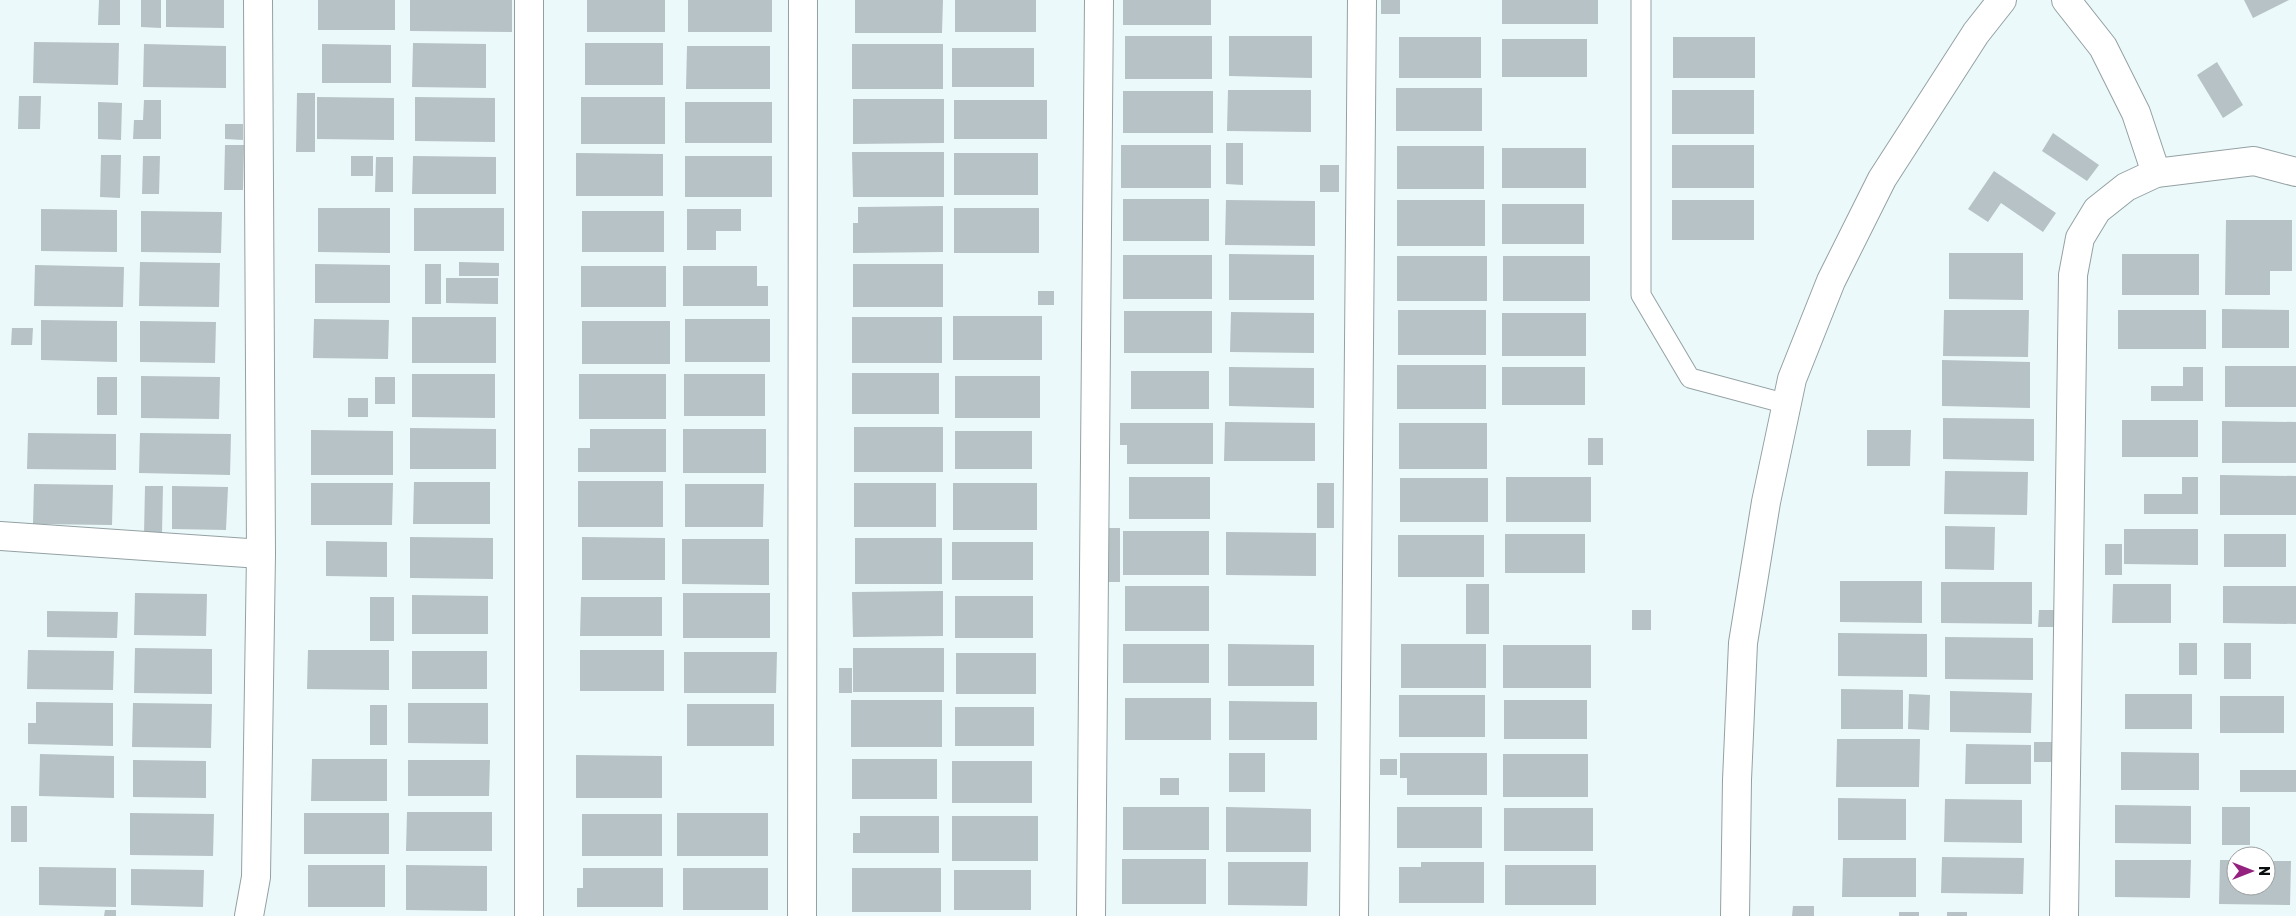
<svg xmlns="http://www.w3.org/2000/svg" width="2296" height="916" font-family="Rubik,sans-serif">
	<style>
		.building { fill: #b6c2c5 }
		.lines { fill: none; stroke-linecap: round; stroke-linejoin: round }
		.service-casing { stroke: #94a1a3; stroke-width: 21 }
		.minor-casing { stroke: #94a1a3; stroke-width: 30 }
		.tertiary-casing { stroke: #94a1a3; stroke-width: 30 }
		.service { stroke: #fff; stroke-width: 19 }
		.minor { stroke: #fff; stroke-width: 28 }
		.tertiary { stroke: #fff; stroke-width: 28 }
	</style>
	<rect width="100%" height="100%" fill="#ecf9fb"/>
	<!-- building -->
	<g class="building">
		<path d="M99,0H120V25H98Z"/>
		<path d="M141,0H161V28L141,27Z"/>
		<path d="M166,0H224V28L166,27Z"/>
		<rect x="318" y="0" width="77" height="30"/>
		<path d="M410,0H512V32L410,31Z"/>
		<rect x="587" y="0" width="78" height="32"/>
		<rect x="688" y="0" width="84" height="32"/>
		<path d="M855,0H943L942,33H855Z"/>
		<rect x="955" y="0" width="81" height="32"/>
		<rect x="1123" y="0" width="88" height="25"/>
		<rect x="1381" y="0" width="19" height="14"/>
		<rect x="1502" y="0" width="96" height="24"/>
		<path d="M2244,0H2289L2253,18Z"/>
		<rect x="1125" y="36" width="87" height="43"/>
		<path d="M1229,36H1312V78L1229,76Z"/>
		<rect x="1399" y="37" width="82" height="41"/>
		<rect x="1673" y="37" width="82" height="41"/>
		<rect x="1502" y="39" width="85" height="38"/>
		<path d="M34,42L119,43L118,85L33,83Z"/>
		<path d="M413,43L486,44V88L412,87Z"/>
		<rect x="585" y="43" width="78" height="42"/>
		<path d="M144,44L226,46V88L143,87Z"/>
		<path d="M322,44L391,45V83H322Z"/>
		<rect x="852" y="44" width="91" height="45"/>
		<path d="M687,46H770V89H686Z"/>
		<rect x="952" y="48" width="82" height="39"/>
		<path d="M2217,62L2243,105L2223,118L2197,75Z"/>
		<rect x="1396" y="88" width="86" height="43"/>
		<path d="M1228,90H1311V132L1227,131Z"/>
		<rect x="1672" y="90" width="82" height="44"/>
		<rect x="1123" y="91" width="90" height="42"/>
		<path d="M297,93H315V152H296Z"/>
		<path d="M19,96H41L40,129H18Z"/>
		<path d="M317,97L394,98V140L317,139Z"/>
		<path d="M415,97L495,98V142L415,141Z"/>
		<rect x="581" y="97" width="84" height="47"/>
		<path d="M853,99H944V143L853,144Z"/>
		<path d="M144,100H161V139H133L134,120H143Z"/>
		<rect x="954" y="100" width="93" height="39"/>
		<path d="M98,102L122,103L121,140L98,139Z"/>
		<rect x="685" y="102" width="87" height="41"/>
		<path d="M225,124H243V140L225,139Z"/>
		<path d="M2053,133L2099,165L2087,181L2042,151Z"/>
		<path d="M1226,143H1243V185L1226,184Z"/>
		<path d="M225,145H244L243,190H224Z"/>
		<rect x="1121" y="145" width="90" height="43"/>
		<rect x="1672" y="145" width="82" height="43"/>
		<rect x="1397" y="146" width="87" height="43"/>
		<rect x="1502" y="148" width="84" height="40"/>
		<path d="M852,152H944V197H853Z"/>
		<path d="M576,153L663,154V196H576Z"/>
		<rect x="954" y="153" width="84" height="42"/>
		<path d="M101,155H121L120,198L100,197Z"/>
		<path d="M143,156H160L159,194H142Z"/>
		<rect x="351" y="156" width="22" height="20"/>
		<path d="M413,156L496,157V194H412Z"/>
		<rect x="685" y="156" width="87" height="41"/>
		<path d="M376,157H393V192H375Z"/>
		<rect x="1320" y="165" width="19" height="27"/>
		<path d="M1994,171L2056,213L2043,232L2001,203L1988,222L1968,209Z"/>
		<rect x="1123" y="199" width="86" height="42"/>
		<path d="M1226,200L1315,201V246L1225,245Z"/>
		<rect x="1397" y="200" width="88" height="46"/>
		<rect x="1672" y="200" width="82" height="40"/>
		<rect x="1502" y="204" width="82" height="40"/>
		<path d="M943,206V252L853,253V223H858V207Z"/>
		<path d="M318,208H390V253L318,252Z"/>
		<rect x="414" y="208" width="90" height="43"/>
		<rect x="954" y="208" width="85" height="45"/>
		<path d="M41,209L117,210V252L41,251Z"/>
		<path d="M687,209H741V231H716V250H687Z"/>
		<path d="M141,211L222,212L221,253L141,252Z"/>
		<rect x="582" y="211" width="82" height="41"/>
		<path d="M2226,220H2292V271H2270V295H2225Z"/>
		<path d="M1949,253H2023V300L1949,299Z"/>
		<path d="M1229,254L1314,255V300H1229Z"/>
		<rect x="2122" y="254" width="77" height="41"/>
		<rect x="1123" y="255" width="89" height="44"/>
		<rect x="1397" y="256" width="90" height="45"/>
		<rect x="1503" y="256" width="87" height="45"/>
		<path d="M140,262L220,263L219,307L139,306Z"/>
		<path d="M459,262L499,263V276H459Z"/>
		<path d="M315,264L390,265V303H315Z"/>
		<rect x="425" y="264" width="16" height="40"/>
		<rect x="853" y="264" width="90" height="43"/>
		<path d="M35,265L124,267L123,307L34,306Z"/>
		<rect x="581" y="266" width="85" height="41"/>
		<path d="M683,266H757V286H768V306H683Z"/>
		<path d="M446,278H498V304L446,303Z"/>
		<rect x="1038" y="291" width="16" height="14"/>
		<path d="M2222,309L2289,310V348H2222Z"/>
		<rect x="1398" y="310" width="88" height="45"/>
		<path d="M1944,310H2029L2028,357L1943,356Z"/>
		<rect x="2118" y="310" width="88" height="39"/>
		<rect x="1124" y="311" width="88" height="42"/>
		<path d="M1231,312L1314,313V353L1230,352Z"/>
		<rect x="1502" y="313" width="84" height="43"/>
		<rect x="953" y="316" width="89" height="44"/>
		<rect x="412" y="317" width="84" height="46"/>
		<rect x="852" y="317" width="90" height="46"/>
		<path d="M314,319L389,320L388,359L313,358Z"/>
		<rect x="685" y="319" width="85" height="43"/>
		<path d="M41,320L117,321V362L41,360Z"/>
		<path d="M140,321L216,322L215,363L140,362Z"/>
		<rect x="582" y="321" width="88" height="43"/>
		<path d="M12,328H33L32,345H11Z"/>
		<path d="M1942,360L2030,362V408L1942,406Z"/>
		<rect x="1397" y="365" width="89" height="44"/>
		<rect x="2225" y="366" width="71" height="41"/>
		<path d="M1229,367L1314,368V408L1229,406Z"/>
		<rect x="1502" y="367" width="83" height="38"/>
		<path d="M2183,367H2203V401H2151V386H2183Z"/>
		<rect x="1131" y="371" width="78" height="38"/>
		<rect x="852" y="373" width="87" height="41"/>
		<path d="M412,374H495V418L412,417Z"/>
		<rect x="579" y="374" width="87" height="45"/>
		<rect x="684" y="374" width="81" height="42"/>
		<path d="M141,376L220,377L219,419L141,418Z"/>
		<rect x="955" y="376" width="85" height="42"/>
		<rect x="97" y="377" width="20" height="38"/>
		<rect x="375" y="377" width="20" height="27"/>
		<rect x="348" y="398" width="20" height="19"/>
		<path d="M1943,418L2034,419V461L1943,459Z"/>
		<rect x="2122" y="420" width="76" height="37"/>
		<path d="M2222,421L2296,422V463H2222Z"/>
		<path d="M1225,422L1315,423V461H1224Z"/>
		<path d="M1120,423H1213V464H1127V445H1120Z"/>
		<rect x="1399" y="423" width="88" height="46"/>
		<rect x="854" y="427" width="89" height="45"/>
		<path d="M410,428L496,429V469H410Z"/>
		<path d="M590,429H666V472H578V448H590Z"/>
		<rect x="683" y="429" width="83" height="44"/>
		<path d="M311,430L393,431V475H311Z"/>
		<path d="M1867,430H1911L1910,466H1867Z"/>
		<rect x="955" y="431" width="77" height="38"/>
		<path d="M28,433L116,434V470L27,469Z"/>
		<path d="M140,433L231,434L230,475L139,473Z"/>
		<rect x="1588" y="438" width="15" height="27"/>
		<path d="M1945,471L2028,472L2027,515L1944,514Z"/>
		<path d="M2220,475L2296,476V515H2220Z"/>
		<rect x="1129" y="477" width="81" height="42"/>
		<rect x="1506" y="477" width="85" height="45"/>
		<path d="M2182,477H2198V514H2144V494H2182Z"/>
		<rect x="1400" y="478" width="88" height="44"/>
		<rect x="578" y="481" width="85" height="46"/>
		<path d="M414,482H490V524H413Z"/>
		<path d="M311,483H393L392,525H311Z"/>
		<rect x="854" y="483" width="82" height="44"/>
		<rect x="953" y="483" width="84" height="47"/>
		<rect x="1317" y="483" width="17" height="45"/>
		<path d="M34,484L113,485L112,525L33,524Z"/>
		<path d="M685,484H764L763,527H685Z"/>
		<path d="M145,486H163L162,534H144Z"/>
		<path d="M172,486L228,487L226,530L172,529Z"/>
		<path d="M1945,526L1995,527L1994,570L1945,569Z"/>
		<rect x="1103" y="528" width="17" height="54"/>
		<path d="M2124,529H2198V565L2124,564Z"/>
		<rect x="1123" y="531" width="86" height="44"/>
		<path d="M1226,532L1316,533V576L1226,575Z"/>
		<rect x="1505" y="534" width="80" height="39"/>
		<rect x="2224" y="534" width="62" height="33"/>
		<rect x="1398" y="535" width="86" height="42"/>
		<path d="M410,537L493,538V579L410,578Z"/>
		<path d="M582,537L665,538V580H582Z"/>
		<rect x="855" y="538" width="87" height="46"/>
		<path d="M682,539H769V585L682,584Z"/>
		<path d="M326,541L387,542V577L326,576Z"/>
		<rect x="952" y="542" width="81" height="38"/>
		<rect x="2105" y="544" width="17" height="31"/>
		<path d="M1840,581H1922V623L1840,622Z"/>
		<path d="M1941,582H2032V624L1941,623Z"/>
		<rect x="1466" y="584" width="23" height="50"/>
		<path d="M2113,584H2171V623H2112Z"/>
		<rect x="1125" y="586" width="84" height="45"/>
		<path d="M2223,586H2296V624L2223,623Z"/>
		<path d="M943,591V636L853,637L852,592Z"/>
		<path d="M135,593L207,594L206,636L134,635Z"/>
		<rect x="683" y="593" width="87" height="45"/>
		<path d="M412,595L488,596V634H412Z"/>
		<rect x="955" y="596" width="78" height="42"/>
		<rect x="370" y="597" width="24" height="44"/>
		<path d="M581,597H662V636H580Z"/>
		<rect x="1632" y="610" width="19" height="20"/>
		<path d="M2039,610H2055V627H2038Z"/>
		<path d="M47,611L118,612L117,638L47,637Z"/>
		<path d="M1838,633L1927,634V677L1838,676Z"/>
		<path d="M1945,637L2033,638V680L1945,679Z"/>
		<rect x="2179" y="643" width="18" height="32"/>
		<rect x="2224" y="643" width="27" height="36"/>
		<rect x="1123" y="644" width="86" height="39"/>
		<path d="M1228,644L1314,645V686H1228Z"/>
		<rect x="1401" y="644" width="85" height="44"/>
		<rect x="1503" y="645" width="88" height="43"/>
		<path d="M135,648L212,649V694L134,693Z"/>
		<rect x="853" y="648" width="91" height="44"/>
		<path d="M28,650L114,651L113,690L27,689Z"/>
		<path d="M308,650H389V690L307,689Z"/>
		<rect x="580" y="650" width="84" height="41"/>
		<rect x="412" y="651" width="75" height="38"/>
		<path d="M684,652H777L776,693H684Z"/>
		<rect x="956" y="653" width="80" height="41"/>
		<rect x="839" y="668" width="13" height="25"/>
		<path d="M1841,689L1903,690V729H1841Z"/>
		<path d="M1950,691L2032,693L2031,733L1950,732Z"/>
		<path d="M1909,694L1930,695L1929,730L1908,729Z"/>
		<rect x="2125" y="694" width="67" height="35"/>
		<rect x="1399" y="695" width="86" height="42"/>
		<rect x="2220" y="696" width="64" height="37"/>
		<rect x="1125" y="698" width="86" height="42"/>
		<rect x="851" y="700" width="91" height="47"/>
		<rect x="1504" y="700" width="83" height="39"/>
		<path d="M1229,701L1317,702V740H1229Z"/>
		<path d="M36,702L113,703V746L28,744V723H36Z"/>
		<path d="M133,703L212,704L211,748L132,747Z"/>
		<path d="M408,703H488V744L408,743Z"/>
		<rect x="687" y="704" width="87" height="42"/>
		<rect x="370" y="705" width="17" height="40"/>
		<rect x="955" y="707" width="79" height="39"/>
		<path d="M1837,739H1920L1919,787H1836Z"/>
		<path d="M2034,742H2055L2054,762H2034Z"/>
		<path d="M1966,744L2031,745V784H1965Z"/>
		<path d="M2121,752L2199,753V790H2121Z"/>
		<rect x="1229" y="753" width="36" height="39"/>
		<path d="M1400,753H1487V795H1407V778H1400Z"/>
		<path d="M40,754L114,756V798L39,796Z"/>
		<rect x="1503" y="754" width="85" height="43"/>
		<path d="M576,755L662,756V798H576Z"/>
		<path d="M312,759H387V801H311Z"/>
		<rect x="852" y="759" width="85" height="40"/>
		<rect x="1380" y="759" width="17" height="16"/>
		<path d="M133,760L206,761V798L133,797Z"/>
		<path d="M408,760H490L489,796H408Z"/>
		<rect x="952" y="761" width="80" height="42"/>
		<rect x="2240" y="770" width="56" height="22"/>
		<rect x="1160" y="778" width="19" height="17"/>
		<path d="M1838,798L1906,799V840H1838Z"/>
		<path d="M1945,799L2022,800V843L1944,842Z"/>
		<path d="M2115,805L2191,806V844L2115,843Z"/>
		<rect x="11" y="806" width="16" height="36"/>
		<rect x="1123" y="807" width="86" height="43"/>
		<path d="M1226,807L1311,809V852H1226Z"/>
		<rect x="1397" y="807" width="85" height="41"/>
		<rect x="2222" y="807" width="28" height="38"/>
		<rect x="1504" y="808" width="89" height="43"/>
		<path d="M407,812H492V851H406Z"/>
		<path d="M130,813L214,814L213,856L130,855Z"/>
		<rect x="304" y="813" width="85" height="41"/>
		<rect x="677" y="813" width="91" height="43"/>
		<rect x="582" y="814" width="80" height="42"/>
		<path d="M860,816H939V853H853V833H860Z"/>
		<rect x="952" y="816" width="86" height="45"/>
		<path d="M1942,857L2024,858L2023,894L1941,893Z"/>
		<path d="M1843,858H1916V897H1842Z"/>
		<rect x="1122" y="859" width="84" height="45"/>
		<path d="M2115,860H2191L2190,898L2115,897Z"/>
		<path d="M2220,860H2236V886H2266V861H2291L2290,905L2219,904Z"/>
		<path d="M1228,862H1308L1307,906L1228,905Z"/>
		<path d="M1421,862H1484V903H1399V867H1421Z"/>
		<rect x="308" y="865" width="77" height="42"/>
		<path d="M406,865L487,866V911L406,910Z"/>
		<rect x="1505" y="865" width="91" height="40"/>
		<path d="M39,867L116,868V907L39,905Z"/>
		<path d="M583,868H663V907H577V888H583Z"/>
		<rect x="683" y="868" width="85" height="42"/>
		<rect x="852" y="868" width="89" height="44"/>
		<path d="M131,869L204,870L203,907L131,905Z"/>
		<rect x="954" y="870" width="77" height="40"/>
		<path d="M1793,906H1814V916H1792Z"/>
		<path d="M105,910H116V916H104Z"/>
		<rect x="1899" y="912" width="20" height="4"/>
		<rect x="1947" y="912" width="20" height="4"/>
	</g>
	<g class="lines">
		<defs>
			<path id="service" d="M1641,0V295L1690,378L1787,404"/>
			<g id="minor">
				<path d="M2066,0L2103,47L2136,113L2156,173"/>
				<path d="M0,536L261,554"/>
				<path d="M249,916L256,877L261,554L258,0"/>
				<path d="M529,916V0"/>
				<path d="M802,916L803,0"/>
				<path d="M1091,916L1099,0"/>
				<path d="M1354,916L1362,0"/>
				<path d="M2064,916L2073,275L2080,238L2097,210L2126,187L2156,173L2254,161L2296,172"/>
			</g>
			<path id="tertiary" d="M1735,916L1737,780L1743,643L1766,502L1792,379L1831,281L1882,179L1976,33L2002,0"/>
		</defs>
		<!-- service casing -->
		<use href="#service" class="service-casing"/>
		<!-- minor casing -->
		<use href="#minor" class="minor-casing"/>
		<!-- tertiary casing -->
		<use href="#tertiary" class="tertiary-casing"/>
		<!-- service -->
		<use href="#service" class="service"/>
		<!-- minor -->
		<use href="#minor" class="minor"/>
		<!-- tertiary -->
		<use href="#tertiary" class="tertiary"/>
	</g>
	<!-- north arrow -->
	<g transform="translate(2251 871) rotate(90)"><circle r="24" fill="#ffffff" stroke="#9d9f9f"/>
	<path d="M0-4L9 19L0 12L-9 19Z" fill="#95217f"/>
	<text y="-8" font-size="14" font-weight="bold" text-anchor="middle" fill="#0a0e0f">N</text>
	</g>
</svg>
